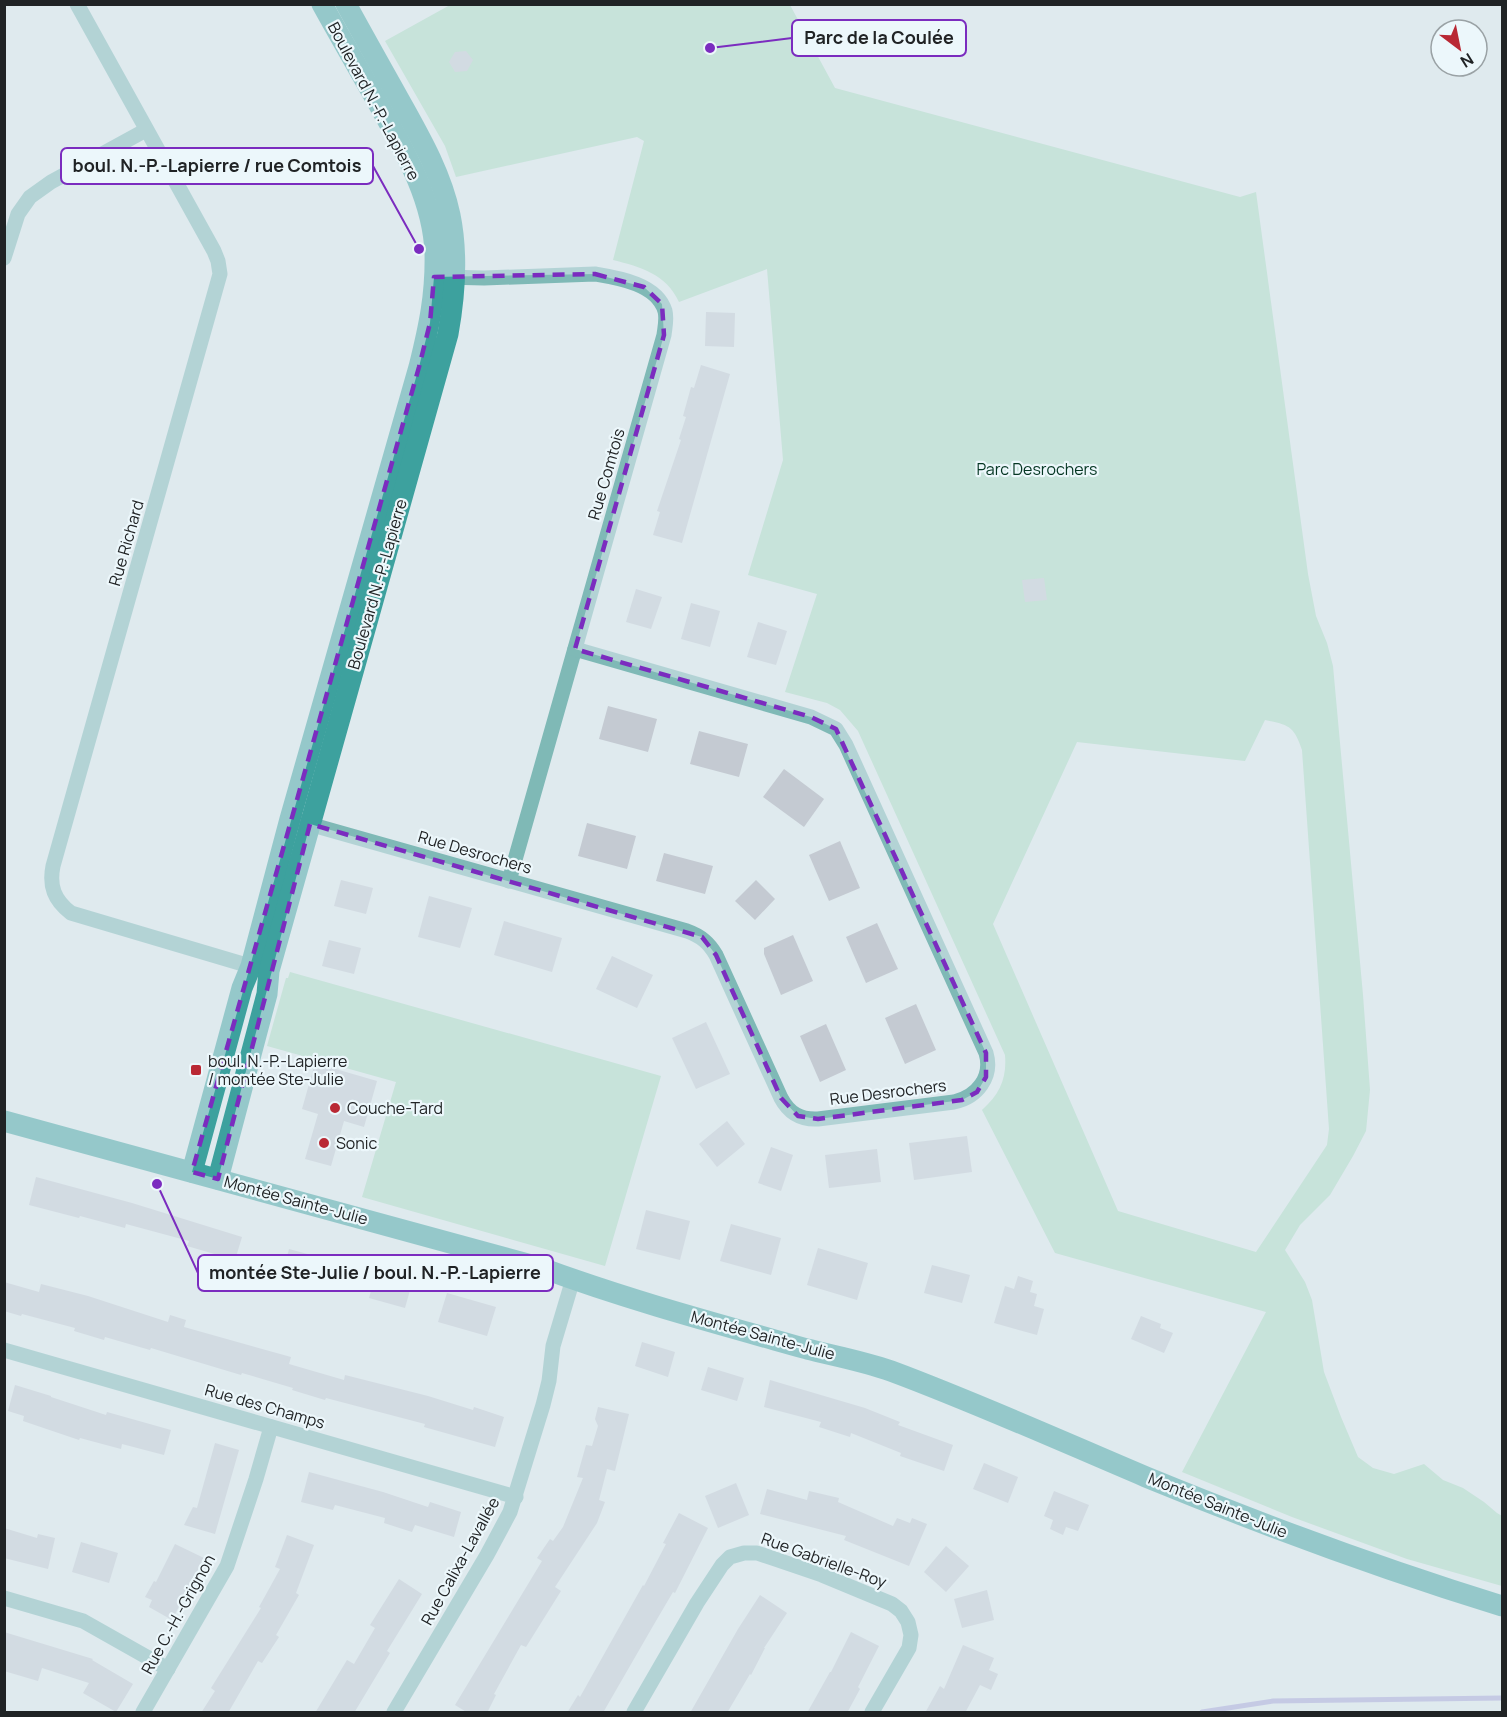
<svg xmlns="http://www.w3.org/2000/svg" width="1507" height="1717" font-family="Manrope,sans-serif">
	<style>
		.green { fill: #abdbc0; fill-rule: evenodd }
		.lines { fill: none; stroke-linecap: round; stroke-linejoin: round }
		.stream { stroke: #a7a4d8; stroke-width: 5 }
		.building { fill: #c4cad2 }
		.street { stroke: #7fb9b6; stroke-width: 15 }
		.secondary { stroke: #3da19e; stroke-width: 21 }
		.marked { fill: none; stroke: #7b2cbf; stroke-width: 4.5; stroke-dasharray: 12 8; stroke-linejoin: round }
		.poi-dot { fill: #b92834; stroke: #ecf7fb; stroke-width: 2 }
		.labels { text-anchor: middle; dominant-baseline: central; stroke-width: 4.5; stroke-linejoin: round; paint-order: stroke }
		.street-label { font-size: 16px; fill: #202325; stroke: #ecf7fb }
		.park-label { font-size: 16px; fill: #043622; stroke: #ecf7fb }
		.poi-label { font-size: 16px; fill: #202325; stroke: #ecf7fb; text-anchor: start }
		.leader { fill: none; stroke: #7b2cbf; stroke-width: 2 }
		.callout-dot { fill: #7b2cbf; stroke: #ecf7fb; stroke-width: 2 }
		.callout { fill: #ecf7fb; stroke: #7b2cbf; stroke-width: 2 }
		.callout-label { font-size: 18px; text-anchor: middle; font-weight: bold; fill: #202325 }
	</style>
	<rect width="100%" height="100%" fill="#dfeaee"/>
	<!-- green -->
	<g class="green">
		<path d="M450,5H790L835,88L1240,197L1256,192L1308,574L1316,616L1327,643L1333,666L1363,995L1370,1090L1366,1131L1353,1156L1330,1195L1300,1225L1285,1250L1305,1282L1312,1300L1324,1372L1341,1417L1358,1457L1373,1468L1394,1474L1424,1464L1443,1480L1463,1488L1484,1502L1497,1513L1502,1516V1586L1407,1559L1292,1517L1182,1472L1266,1312L1055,1253L982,1110C1000,1094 1007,1078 1005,1055L858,731L840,710L827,703L785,692L817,594L748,575L783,460L767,269L679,302C666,274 641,267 613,260L644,141L637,137L456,177L445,146L385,41ZM1265,720C1289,725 1294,726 1302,750L1329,1129L1327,1145L1256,1252L1118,1211L993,924L1077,742L1245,761Z"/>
		<path d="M290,972L661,1076L605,1266L362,1197L396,1082L267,1046L286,978H288Z"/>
	</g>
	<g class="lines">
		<!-- stream -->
		<path class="stream" d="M1202,1712L1273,1701L1502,1698"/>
	</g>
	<!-- building -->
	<g class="building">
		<path d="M466,51L473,60L467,71L455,72L449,62L455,52Z"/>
		<path d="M706,312L735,313L734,347L705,346Z"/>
		<path d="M701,365L730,374L682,543L653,535L660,512L657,511L681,440L679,439L686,417L683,416L691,387L694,388Z"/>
		<path d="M1044,578L1047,600L1025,602L1022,580Z"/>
		<path d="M636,589L662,597L651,629L626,622Z"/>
		<path d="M691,603L720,611L710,647L681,639Z"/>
		<path d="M758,622L787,631L776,665L747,657Z"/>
		<path d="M608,706L657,719L648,752L599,739Z"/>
		<path d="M699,731L748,744L739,777L690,764Z"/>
		<path d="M784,769L824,799L804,827L763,797Z"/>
		<path d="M587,823L636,836L627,869L578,856Z"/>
		<path d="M840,841L860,888L829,901L809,855Z"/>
		<path d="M664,853L713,866L705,894L656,881Z"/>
		<path d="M341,880L373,888L366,914L334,906Z"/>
		<path d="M756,880L775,899L755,920L735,901Z"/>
		<path d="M429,896L472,908L460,948L418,937Z"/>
		<path d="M504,921L562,938L552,972L494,955Z"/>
		<path d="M877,923L898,969L866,983L846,937Z"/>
		<path d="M793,935L813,981L781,995L764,954V948Z"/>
		<path d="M329,940L361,948L354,974L322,966Z"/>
		<path d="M612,956L653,975L637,1008L596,989Z"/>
		<path d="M916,1004L936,1050L905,1064L885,1018Z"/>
		<path d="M706,1022L730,1074L696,1089L672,1038Z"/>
		<path d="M826,1024L846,1070L820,1082L800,1036Z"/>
		<path d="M315,1063L377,1081L364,1127L344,1121L331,1166L305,1159L318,1114L302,1109Z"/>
		<path d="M727,1121L745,1144L717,1167L699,1144Z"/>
		<path d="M967,1136L972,1172L914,1180L909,1143Z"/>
		<path d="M771,1147L793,1155L781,1191L758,1183Z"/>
		<path d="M877,1149L881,1182L829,1188L825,1155Z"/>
		<path d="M36,1177L132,1203L242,1237L235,1260L187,1246L189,1241L126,1224L125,1228L80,1216L79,1218L29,1205Z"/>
		<path d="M646,1210L690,1221L680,1260L636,1249Z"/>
		<path d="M731,1224L781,1238L771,1275L720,1261Z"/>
		<path d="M818,1248L868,1263L857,1300L807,1285Z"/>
		<path d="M289,1249L337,1262L329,1289L282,1276Z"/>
		<path d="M932,1265L970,1275L962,1303L924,1293Z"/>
		<path d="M376,1273L412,1283L405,1308L369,1298Z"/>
		<path d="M1018,1276L1033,1281L1030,1292L1037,1294L1034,1306L1044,1309L1037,1335L994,1323L1005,1286L1014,1289Z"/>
		<path d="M4,1282L39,1292L41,1284L88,1296L168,1322L170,1315L186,1320L184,1327L291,1357L289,1364L344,1380L345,1375L428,1396L473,1410L474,1407L504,1417L495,1447L424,1427L425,1424L326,1398L325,1400L292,1390L293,1388L242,1373L241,1375L151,1348L150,1350L105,1337L104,1340L74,1331L75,1328L22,1314L21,1316L4,1311Z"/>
		<path d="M447,1293L496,1307L487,1336L438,1322Z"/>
		<path d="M1141,1316L1161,1324L1160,1328L1173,1333L1164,1353L1131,1339Z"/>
		<path d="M642,1342L675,1352L668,1377L635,1366Z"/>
		<path d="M708,1367L744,1378L737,1401L701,1390Z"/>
		<path d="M770,1380L865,1408L900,1422L898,1425L953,1445L944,1471L900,1456L901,1453L851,1433L850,1437L819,1427L821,1422L764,1407Z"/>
		<path d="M15,1385L51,1396V1397L106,1415L107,1412L171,1430L164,1455L122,1444L121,1449L80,1438L79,1440L23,1421L24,1416L8,1411Z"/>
		<path d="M598,1407L629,1414L615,1471L607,1469L599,1500L605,1502L597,1523L555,1587L561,1591L526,1647L521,1645L494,1694L496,1695L487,1713H468L455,1705L542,1561L537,1558L550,1539L553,1541L563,1527L583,1478L577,1477L586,1445L592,1446L598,1426L595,1419Z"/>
		<path d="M215,1443L239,1450L215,1534L184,1525L193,1507L197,1508Z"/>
		<path d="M984,1463L1018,1477L1008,1503L973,1489Z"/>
		<path d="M309,1472L383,1492L428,1507L430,1502L461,1512L454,1537L415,1525L412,1532L384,1523L385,1518L335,1505L333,1510L301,1502Z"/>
		<path d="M736,1483L749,1515L718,1528L705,1496Z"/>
		<path d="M767,1489L807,1500L809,1491L839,1498L838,1502L893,1526L897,1518L910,1523L912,1518L927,1524L909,1566L844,1540L846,1536L760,1514Z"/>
		<path d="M1054,1491L1089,1505L1078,1531L1066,1527L1063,1535L1050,1529L1053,1520L1044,1516Z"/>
		<path d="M679,1513L708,1528L675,1593L673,1592L653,1626L604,1711L606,1713H567L578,1695L580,1697L643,1585L644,1586L666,1544L663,1543Z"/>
		<path d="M4,1528L37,1538L38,1534L55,1538L48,1569L4,1558Z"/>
		<path d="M287,1535L314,1545L296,1593L299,1595L276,1635L279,1637L262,1663L258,1661L228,1713H201L215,1691L211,1688L261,1608L259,1607L280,1569L275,1567Z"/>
		<path d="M81,1542L118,1553L109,1583L72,1572Z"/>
		<path d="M175,1544L204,1558L172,1620L149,1607L152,1600L145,1597L154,1581L156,1582Z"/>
		<path d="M946,1546L969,1566L946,1592L924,1572Z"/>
		<path d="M399,1579L422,1594L387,1651L390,1653L354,1713H315L347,1660L354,1664L375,1628L370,1625Z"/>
		<path d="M987,1590L994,1620L962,1628L954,1599Z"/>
		<path d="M760,1595L787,1613L764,1648H765L751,1675L750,1674L727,1713H690L738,1629Z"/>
		<path d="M4,1632L93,1659L92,1660L133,1684L116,1712L83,1693L89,1683L42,1668L38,1681L4,1671Z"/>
		<path d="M851,1632L879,1646L858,1687L860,1689L847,1713H807L830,1672H831Z"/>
		<path d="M963,1645L994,1658L989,1670L998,1674L991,1690L980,1685L965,1713H925L940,1686L944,1689Z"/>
	</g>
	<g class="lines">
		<!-- street -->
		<g class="street">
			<path d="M77,4L214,251L218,261L220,274L53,866C49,886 54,900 71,913L260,969"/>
			<path d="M4,258L18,214L30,197L51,182L146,130"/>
			<path d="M445,277L484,278L595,274C619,278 657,284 665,311C667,319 665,327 664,335L509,881"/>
			<path d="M302,822L687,931C701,936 709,943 716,955L781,1098C789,1113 800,1120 818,1119L954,1102C977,1097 993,1077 986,1053L846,745L836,729L811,717L575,649"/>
			<path d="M4,1350L516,1497"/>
			<path d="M4,1598L83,1621L168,1669"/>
			<path d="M143,1712L227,1566L256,1479L271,1427"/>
			<path d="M394,1712L487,1555L510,1512L543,1405L549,1381L553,1346L573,1279"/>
			<path d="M634,1712L697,1603L722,1565L730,1557L744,1553H757L772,1558L822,1575L892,1604L901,1611L908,1622L911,1635L909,1648L872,1712"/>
		</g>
		<!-- secondary -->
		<g class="secondary">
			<path d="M4,1121L542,1268C628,1300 718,1324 807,1349C835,1356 863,1361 891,1371C977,1403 1061,1441 1146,1477C1263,1525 1382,1569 1502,1606"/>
			<path d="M192,1172L242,988L251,966L290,819L419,367C429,327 436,294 435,253C433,196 401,145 374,96C357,66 339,35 322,4"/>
			<path d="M218,1179L267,994L269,971L448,334C455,295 458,254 450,215C441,173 420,137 400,101C382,69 364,37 346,4"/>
		</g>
	</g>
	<!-- marked area -->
	<path d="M0 0H1507V1717H0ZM595,274L644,287L662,304L664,335L575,649L811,717L836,729L986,1053V1077L977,1092L962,1100L818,1119L798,1116L781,1098L716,955L702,937L310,824L218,1179L192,1172L419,367L430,323L434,277Z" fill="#dfeaee" fill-opacity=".55" fill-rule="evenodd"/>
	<path class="marked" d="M595,274L644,287L662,304L664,335L575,649L811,717L836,729L986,1053V1077L977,1092L962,1100L818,1119L798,1116L781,1098L716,955L702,937L310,824L218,1179L192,1172L419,367L430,323L434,277Z"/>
	<!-- markers -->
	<g class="poi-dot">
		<rect x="190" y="1064" width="12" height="12" rx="3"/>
		<circle cx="335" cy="1108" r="6"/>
		<circle cx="324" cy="1143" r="6"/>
	</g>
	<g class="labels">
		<!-- street labels -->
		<g class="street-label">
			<text transform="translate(374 101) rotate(62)">Boulevard N.-P.-Lapierre</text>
			<text transform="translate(606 474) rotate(-74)">Rue Comtois</text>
			<text transform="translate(126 543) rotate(-74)">Rue Richard</text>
			<text transform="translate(377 584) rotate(-74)">Boulevard N.-P.-Lapierre</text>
			<text transform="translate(475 852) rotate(16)">Rue Desrochers</text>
			<text transform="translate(888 1092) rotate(-7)">Rue Desrochers</text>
			<text transform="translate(296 1200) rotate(15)">Montée Sainte-Julie</text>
			<text transform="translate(763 1335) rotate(15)">Montée Sainte-Julie</text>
			<text transform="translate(265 1406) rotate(16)">Rue des Champs</text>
			<text transform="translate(1218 1505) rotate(22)">Montée Sainte-Julie</text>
			<text transform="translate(824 1560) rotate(20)">Rue Gabrielle-Roy</text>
			<text transform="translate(460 1561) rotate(-61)">Rue Calixa-Lavallée</text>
			<text transform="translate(178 1614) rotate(-61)">Rue C.-H.-Grignon</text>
		</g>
		<!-- park labels -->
		<g class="park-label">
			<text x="1037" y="469">Parc Desrochers</text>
		</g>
		<!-- poi labels -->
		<g class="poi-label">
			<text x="208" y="1061">boul. N.-P.-Lapierre<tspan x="208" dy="18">/ montée Ste-Julie</tspan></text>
			<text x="347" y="1108">Couche-Tard</text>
			<text x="336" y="1143">Sonic</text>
		</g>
	</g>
	<!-- callouts -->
	<path class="leader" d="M710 48L792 38M419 249L373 166M157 1184L198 1273"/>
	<g class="callout-dot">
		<circle cx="710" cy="48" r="6"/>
		<circle cx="419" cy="249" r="6"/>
		<circle cx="157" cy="1184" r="6"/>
	</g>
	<g class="callout">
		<rect x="792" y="20" width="174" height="36" rx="6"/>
		<rect x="61" y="148" width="312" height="36" rx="6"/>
		<rect x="198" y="1255" width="355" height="36" rx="6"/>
	</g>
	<g class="callout-label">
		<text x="879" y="44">Parc de la Coulée</text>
		<text x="217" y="172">boul. N.-P.-Lapierre / rue Comtois</text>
		<text x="375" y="1279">montée Ste-Julie / boul. N.-P.-Lapierre</text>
	</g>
	<!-- border -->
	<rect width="1507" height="1717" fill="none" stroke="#202325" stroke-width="12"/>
	<!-- north arrow -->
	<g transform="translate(1459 48) rotate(148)"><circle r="28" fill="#ecf7fb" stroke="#9aa2a5" stroke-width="1.5"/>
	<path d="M0-4.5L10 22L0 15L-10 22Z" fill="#b92834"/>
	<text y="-9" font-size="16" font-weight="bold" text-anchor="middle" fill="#202325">N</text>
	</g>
</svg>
